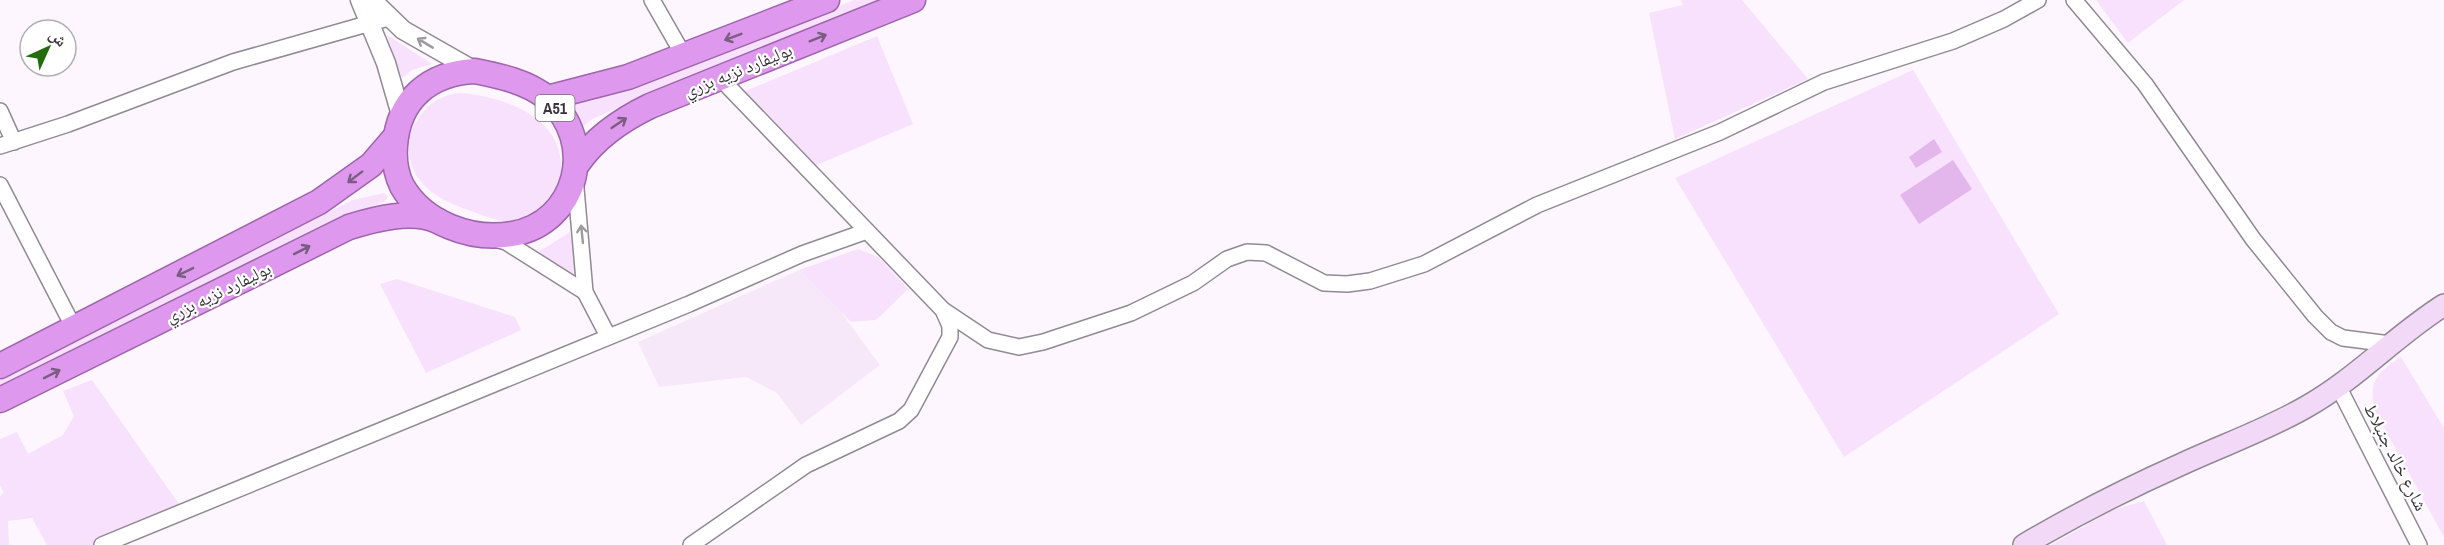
<svg xmlns="http://www.w3.org/2000/svg" width="2444" height="545" font-family="'Archivo Narrow','Noto Naskh Arabic',sans-serif">
	<style>
		.built { fill: #f6e8f9 }
		.green { fill: #f7e1fc }
		.water { fill: #e3b7ec }
		.lines { fill: none; stroke-linecap: round; stroke-linejoin: round }
		.minor-casing { stroke: #918993; stroke-width: 18 }
		.tertiary-casing { stroke: #918993; stroke-width: 21 }
		.secondary-casing { stroke: #918993; stroke-width: 24 }
		.trunk-casing { stroke: #9f65ac; stroke-width: 27 }
		.minor { stroke: #fff; stroke-width: 15 }
		.tertiary { stroke: #fff; stroke-width: 18 }
		.secondary { stroke: #f3d9f8; stroke-width: 21 }
		.trunk { stroke: #de98ee; stroke-width: 24 }
		.oneway { stroke: #7b5d82 }
		.oneway2 { stroke: #9c9a9c }
		.labels { text-anchor: middle; dominant-baseline: central; stroke-width: 4.5; stroke-linejoin: round; paint-order: stroke }
		.shield { fill: #fff; stroke: #747275; stroke-width: 1.5 }
		.shield-label { font-size: 16px; font-weight: bold; fill: #39353a }
		.street-label { font-size: 18px; fill: #39353a; stroke: #fff }
	</style>
	<rect width="100%" height="100%" fill="#fdf6ff"/>
	<!-- built -->
	<path class="built" d="M799,270L841,312L880,365L801,425L777,393L746,377L659,387L638,342Z"/>
	<!-- green -->
	<g class="green">
		<path d="M854,0H888L622,106L592,119L584,126L580,125L572,108L573,103L592,101L739,47Z"/>
		<path d="M1681,0H1742L1808,79L1675,139L1649,13L1683,5Z"/>
		<path d="M2096,0H2184L2128,43Z"/>
		<path d="M387,35L432,64L412,70L402,78Z"/>
		<path d="M877,36L913,124L812,167L741,93Z"/>
		<path d="M1913,70L2059,314L1844,457L1675,178Z"/>
		<path d="M459,93C505,96 565,118 561,172C560,185 556,191 547,200C538,210 531,216 518,220C504,224 487,217 474,212C444,202 412,188 409,152C408,141 410,131 416,122C427,104 439,96 459,93Z"/>
		<path d="M384,193L388,197L385,201L323,228L0,392V376L353,200Z"/>
		<path d="M570,232L576,256L577,278L571,277L537,253Z"/>
		<path d="M858,249L878,257L908,289L876,320L851,322L799,270Z"/>
		<path d="M397,279L515,317L521,330L426,373L380,284Z"/>
		<path d="M2401,357L2444,428V537L2376,413C2367,384 2376,373 2401,357Z"/>
		<path d="M92,380L181,507L95,545H47L32,518L8,521L9,545H0V496L4,492L0,486V439L17,432L28,454L63,435L74,416L63,391Z"/>
		<path d="M2144,501L2167,545H2051L2113,510Z"/>
	</g>
	<!-- water -->
	<g class="water">
		<path d="M1934,139L1942,152L1916,168L1909,157Z"/>
		<path d="M1953,160L1972,189L1919,224L1900,195Z"/>
	</g>
	<g class="lines">
		<defs>
			<g id="minor">
				<path d="M652,0L684,56"/>
				<path d="M2074,0L2145,84L2253,239L2315,316L2331,332L2343,338L2390,344"/>
				<path d="M0,111L14,142"/>
				<path d="M0,146L68,124L233,62L388,18"/>
				<path d="M575,177L585,292L608,336"/>
				<path d="M0,185L74,328"/>
				<path d="M495,239L506,242L585,292"/>
				<path d="M943,310L988,340L1019,347L1043,342L1131,313L1193,283L1227,259L1247,252L1266,253L1324,283L1347,284L1370,281L1424,264L1537,205L1720,132L1824,82L1953,41L2004,19L2038,0"/>
				<path d="M2339,388L2419,545"/>
				<path d="M102,545L689,304L802,254L867,231"/>
				<path d="M691,545L806,465L899,421L911,410L950,337V326L943,310L720,78"/>
			</g>
			<g id="tertiary">
				<path d="M360,0L386,63L401,115"/>
				<path d="M372,0L403,30L475,71"/>
			</g>
			<path id="secondary" d="M2024,545C2075,515 2128,488 2182,464C2223,445 2266,430 2306,407C2356,379 2395,336 2444,305"/>
			<g id="trunk">
				<path d="M475,71C500,76 528,82 547,98C598,141 578,223 512,234C471,241 423,223 402,186C396,174 394,159 395,146C398,99 430,73 475,71Z"/>
				<path d="M547,98L628,77L827,0"/>
				<path d="M578,163C596,137 621,120 650,106L913,0"/>
				<path d="M0,366L319,202L371,165L396,136"/>
				<path d="M0,400L349,227C375,219 412,209 438,221"/>
			</g>
		</defs>
		<!-- minor casing -->
		<use href="#minor" class="minor-casing"/>
		<!-- tertiary casing -->
		<use href="#tertiary" class="tertiary-casing"/>
		<!-- secondary casing -->
		<use href="#secondary" class="secondary-casing"/>
		<!-- trunk casing -->
		<use href="#trunk" class="trunk-casing"/>
		<!-- minor -->
		<use href="#minor" class="minor"/>
		<!-- tertiary -->
		<use href="#tertiary" class="tertiary"/>
		<!-- secondary -->
		<use href="#secondary" class="secondary"/>
		<!-- trunk -->
		<use href="#trunk" class="trunk"/>
	</g>
	<!-- one-way arrows -->
	<defs><path id="oneway-shaft" d="M-6 0H5M1.5-3L5.5 0L1.5 3" fill="none" stroke-width="1.6" stroke-linecap="round" stroke-linejoin="round" transform="scale(1.5)"/></defs>
	<g class="oneway">
		<use href="#oneway-shaft" transform="translate(733 37) rotate(159)"/>
		<use href="#oneway-shaft" transform="translate(818 38) rotate(-22)"/>
		<use href="#oneway-shaft" transform="translate(619 123) rotate(-34)"/>
		<use href="#oneway-shaft" transform="translate(355 177) rotate(143)"/>
		<use href="#oneway-shaft" transform="translate(302 250) rotate(-27)"/>
		<use href="#oneway-shaft" transform="translate(185 272) rotate(154)"/>
		<use href="#oneway-shaft" transform="translate(52 374) rotate(-27)"/>
	</g>
	<g class="oneway2">
		<use href="#oneway-shaft" transform="translate(425 43) rotate(-149)"/>
		<use href="#oneway-shaft" transform="translate(582 234) rotate(-96)"/>
	</g>
	<g class="labels">
		<!-- shield labels -->
		<rect class="shield" x="535.5" y="95" width="39" height="26" rx="4.5"/>
		<g class="shield-label">
			<text x="555" y="108">A51</text>
		</g>
		<!-- street labels -->
		<g class="street-label">
			<text transform="translate(738 70) rotate(-22)">بوليفارد نزيه بزري</text>
			<text transform="translate(218 292) rotate(-26)">بوليفارد نزيه بزري</text>
			<text transform="translate(2396 457) rotate(63)">شارع خالد جنبلاط</text>
		</g>
	</g>
	<!-- north arrow -->
	<g transform="translate(48 48) rotate(45)"><circle r="28" fill="#ffffff" stroke="#b0aeb0" stroke-width="1.5"/>
	<path d="M0-4.5L10 22L0 15L-10 22Z" fill="#216c0d"/>
	<text y="-9" font-size="16" font-weight="bold" text-anchor="middle" fill="#39353a">ش</text>
	</g>
</svg>
